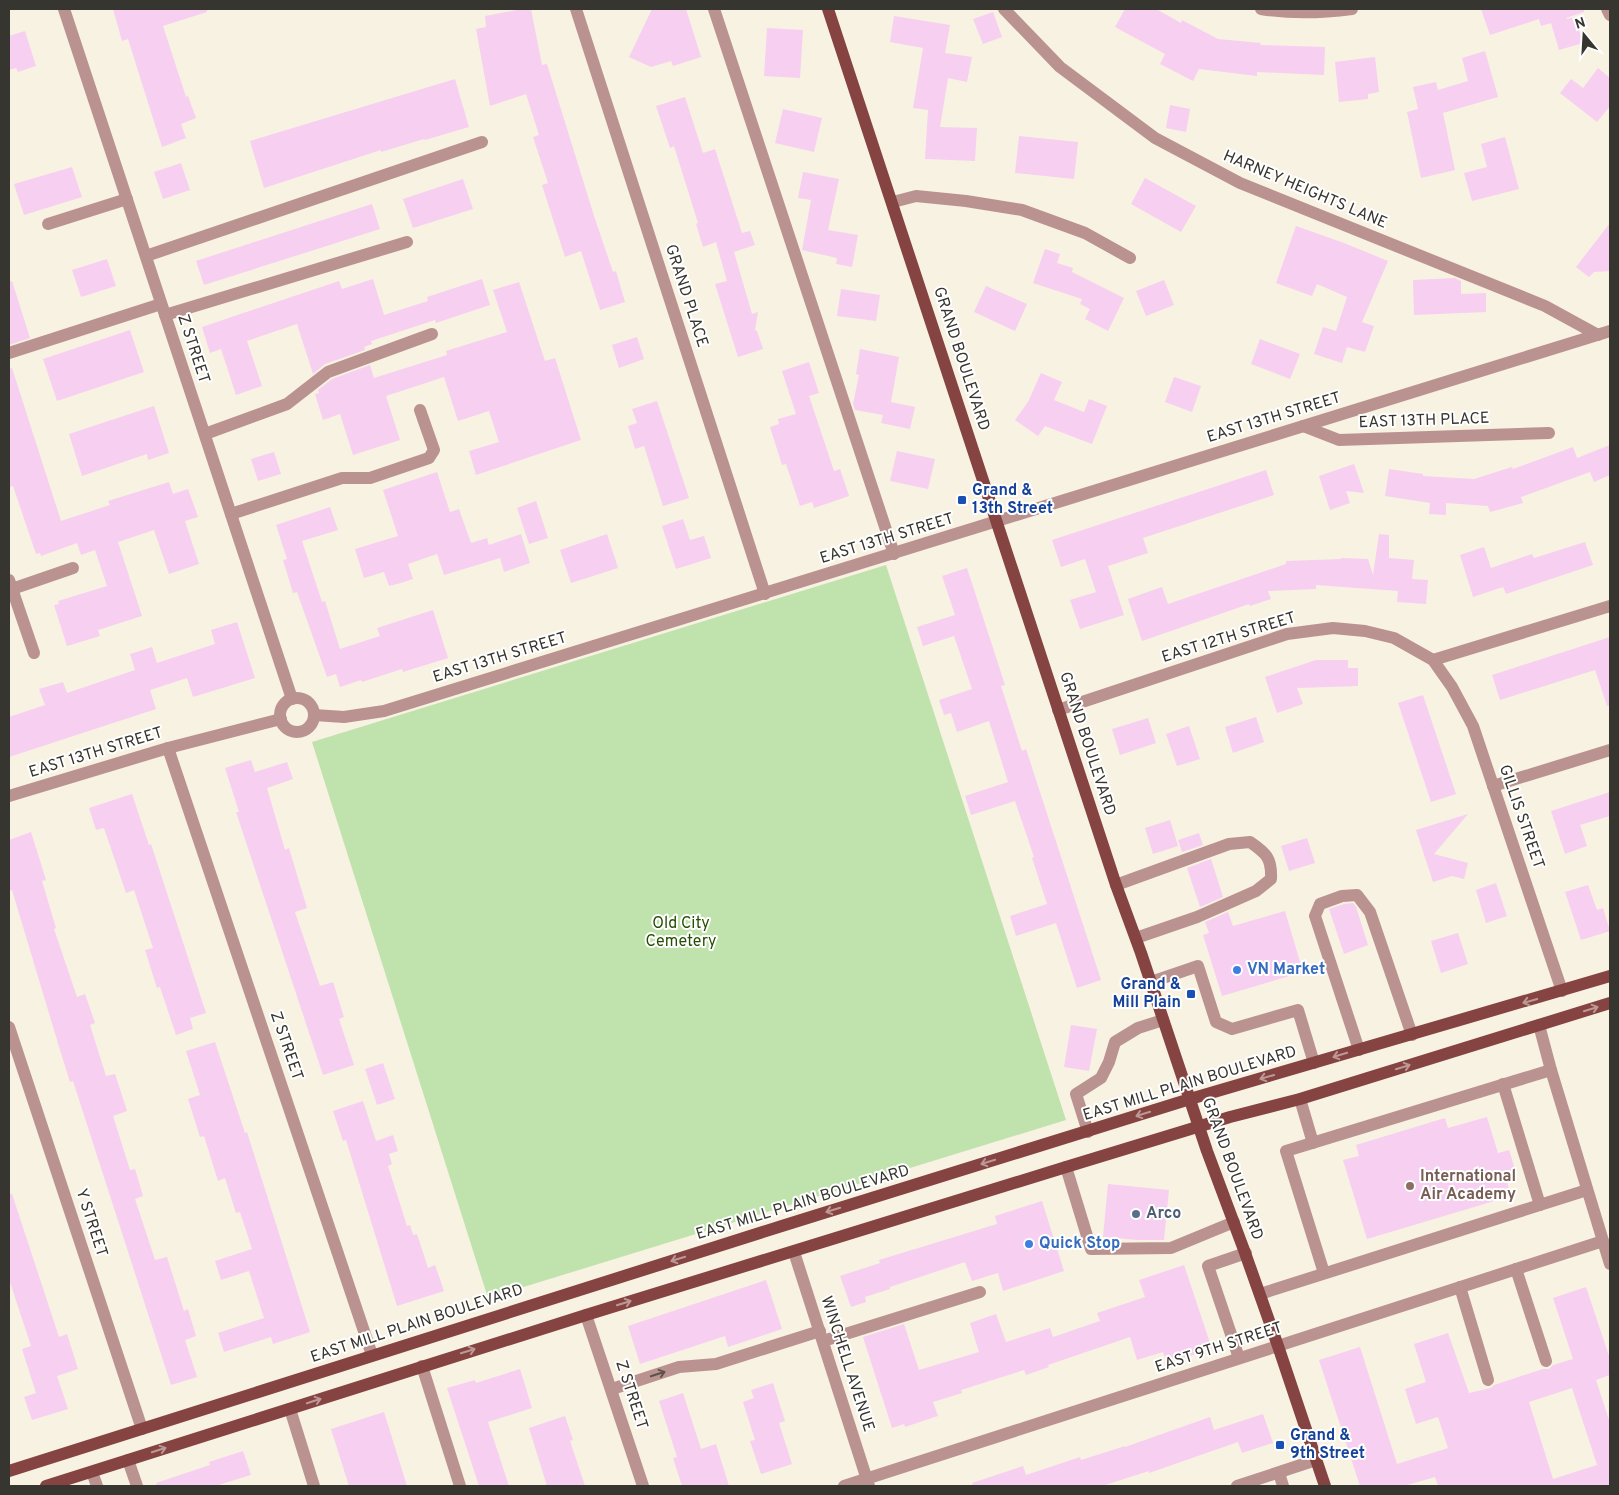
<svg xmlns="http://www.w3.org/2000/svg" width="1619" height="1495" font-family="Overpass,sans-serif">
	<style>
		.green { fill: #c0e2ad }
		.building { fill: #f7cff1; fill-rule: evenodd }
		.lines { fill: none; stroke-linecap: round; stroke-linejoin: round }
		.minor { stroke: #ba9390; stroke-width: 12 }
		.major { stroke: #854441; stroke-width: 12 }
		.oneway { stroke: #bc9896 }
		.oneway2 { stroke: #5e514c }
		.transit-dot { fill: #1a4fb4; stroke: #fff; stroke-width: 2 }
		.shop-dot { fill: #3f7fe0; stroke: #fff; stroke-width: 2 }
		.education-dot { fill: #8d6e63; stroke: #fff; stroke-width: 2 }
		.service-dot { fill: #5c6f8a; stroke: #fff; stroke-width: 2 }
		.labels { text-anchor: middle; dominant-baseline: central; stroke-width: 4; stroke-linejoin: round; paint-order: stroke }
		.street-label { font-size: 16px; fill: #37352f; stroke: #fff }
		.transit-label { font-size: 16px; font-weight: bold; fill: #164399; stroke: #fff; text-anchor: start }
		.park-label { font-size: 16px; fill: #264e02; stroke: #fff }
		.shop-label { font-size: 16px; font-weight: bold; fill: #366cbe; stroke: #fff; text-anchor: start }
		.education-label { font-size: 16px; font-weight: bold; fill: #785e54; stroke: #fff; text-anchor: start }
		.service-label { font-size: 16px; font-weight: bold; fill: #4e5e75; stroke: #fff; text-anchor: start }
	</style>
	<rect width="100%" height="100%" fill="#f8f2e3"/>
	<!-- green -->
	<path class="green" d="M886,565L1066,1120L488,1298L312,742Z"/>
	<!-- building -->
	<g class="building">
		<path d="M113,9H207V12L163,26L186,97L188,96L196,118L181,124L186,138L162,147L128,39L122,41Z"/>
		<path d="M522,9H531L542,65L547,64L594,216L613,272L616,271L625,302L600,310L581,251L565,257L542,185L548,183L533,137L539,135L526,94L490,106L476,29L486,27L485,16Z"/>
		<path d="M652,9H686L701,57L673,66L671,61L651,67L629,57Z"/>
		<path d="M1125,9H1156L1181,23L1182,20L1218,39L1261,43L1260,45L1325,47L1324,75L1257,72V76L1199,69L1193,81L1160,64L1165,54L1115,27Z"/>
		<path d="M1481,9H1584V12L1566,18L1567,19L1575,17L1583,43L1559,50L1551,23L1541,26L1539,19L1490,35Z"/>
		<path d="M993,12L1002,37L983,44L973,19Z"/>
		<path d="M894,16L950,25L945,53L972,57L967,82L948,78L940,127L977,128L975,161L925,159L928,110L913,108L923,48L890,42Z"/>
		<path d="M767,28L803,30L800,78L764,76Z"/>
		<path d="M25,31L36,66L18,72L16,68L9,70V36Z"/>
		<path d="M1485,51L1498,97L1443,113L1455,170L1421,178L1407,112L1418,109L1413,87L1436,82L1438,90L1468,81L1462,58Z"/>
		<path d="M1375,57L1379,92L1368,94V99L1339,102L1335,62Z"/>
		<path d="M1598,68L1610,78V106L1597,122L1560,93L1571,79L1583,88Z"/>
		<path d="M455,79L469,127L425,140L424,139L381,152V150L264,188L250,141Z"/>
		<path d="M685,97L703,153L715,149L742,233L750,231L755,245L734,252L752,314L758,312L755,330L757,331L763,349L738,357L715,284L727,281L716,242L703,247L696,224L698,223L674,146L670,148L656,106Z"/>
		<path d="M1170,105L1190,109L1186,132L1166,128Z"/>
		<path d="M783,109L822,118L814,152L775,143Z"/>
		<path d="M1019,136L1078,142L1074,179L1015,173Z"/>
		<path d="M1505,137L1519,189L1472,201L1464,173L1487,167L1481,144Z"/>
		<path d="M181,163L190,190L163,199L154,172Z"/>
		<path d="M72,167L82,197L24,215L14,184Z"/>
		<path d="M803,172L839,179L828,230L858,235L852,267L836,264L837,258L802,250L811,200L798,198Z"/>
		<path d="M1145,178L1196,206L1181,232L1131,204Z"/>
		<path d="M463,179L473,209L413,228L403,199Z"/>
		<path d="M372,204L380,229L204,285L196,261Z"/>
		<path d="M1610,223V271L1594,272L1589,277L1576,267Z"/>
		<path d="M1296,226L1344,243L1388,261L1362,322L1374,326L1365,352L1347,347L1342,363L1314,354L1323,327L1336,331L1347,297L1317,284L1312,296L1276,283Z"/>
		<path d="M1045,249L1060,254L1057,263L1073,268L1072,272L1124,298L1108,331L1085,319L1090,309L1080,304L1082,299L1033,283Z"/>
		<path d="M107,259L116,286L81,297L72,270Z"/>
		<path d="M1455,278L1461,281V294L1486,293V312L1414,315L1413,280Z"/>
		<path d="M373,279L384,315L428,301L427,297L482,279L490,305L436,323L435,320L371,341L372,344L364,347L365,350L325,364L313,374L297,324L247,341L262,386L236,395L221,349L210,353L202,327L339,281L342,289Z"/>
		<path d="M1164,280L1174,305L1146,316L1136,291Z"/>
		<path d="M12,281L30,338L9,345V282Z"/>
		<path d="M519,282L545,361L555,358L581,440L476,475L469,451L499,442L489,411L458,421L444,377L386,396L400,440L353,455L340,414L323,420L315,394L319,393L318,390L332,379L370,365L374,378L447,355L446,351L507,332L493,290Z"/>
		<path d="M986,286L1027,304L1015,331L974,312Z"/>
		<path d="M841,289L880,295L876,321L837,316Z"/>
		<path d="M130,330L144,372L57,401L43,359Z"/>
		<path d="M637,337L644,359L619,368L612,345Z"/>
		<path d="M1260,339L1300,354L1290,379L1251,364Z"/>
		<path d="M860,349L899,357L891,402L915,407L910,429L881,423L883,415L855,410L853,404L859,375L856,374Z"/>
		<path d="M809,362L819,393L809,396L834,471L840,469L849,496L814,508L812,502L800,506L786,464L782,465L770,427L779,424L778,419L796,414L782,371Z"/>
		<path d="M12,368L61,521L110,505L108,501L169,482L173,494L188,489L198,517L185,521L199,564L169,574L154,530L118,542L142,616L98,630L100,636L67,646L54,605L59,604L58,601L107,586L95,550L81,555L77,543L41,556L40,553L36,554L13,486L9,487V369Z"/>
		<path d="M1041,373L1062,382L1054,400L1084,412L1089,399L1107,406L1092,444L1045,426L1038,436L1015,420L1028,402Z"/>
		<path d="M1174,377L1201,386L1192,412L1165,402Z"/>
		<path d="M657,401L689,498L663,506L644,446L635,449L628,426L637,423L632,409Z"/>
		<path d="M154,406L169,453L148,460L147,454L82,476L69,434Z"/>
		<path d="M1610,445V475L1594,482L1590,472L1521,497L1523,503L1490,512L1488,506L1446,503V515L1429,514L1430,503L1385,496L1389,469L1423,474V476L1474,479L1512,467L1513,469L1573,447L1577,458Z"/>
		<path d="M897,451L935,459L928,489L890,481Z"/>
		<path d="M274,452L281,474L258,481L251,459Z"/>
		<path d="M1354,464L1364,493L1346,491L1350,503L1330,510L1319,476Z"/>
		<path d="M1266,470L1274,495L1143,538L1148,553L1108,566L1124,615L1080,629L1070,600L1096,592L1085,559L1061,567L1052,540Z"/>
		<path d="M437,472L450,512L459,509L471,543L487,538L489,545L521,534L530,563L504,572L500,558L444,575L437,554L408,564L413,579L401,583L389,586L384,572L364,578L355,549L398,536L383,490Z"/>
		<path d="M536,501L548,538L529,544L517,508Z"/>
		<path d="M330,507L338,530L302,541L322,602L325,601L340,649L380,636L377,628L433,610L448,658L403,672L402,669L362,682L361,680L340,687L336,674L327,677L297,592L293,593L283,560L287,559L276,525Z"/>
		<path d="M683,519L690,540L704,536L711,558L676,569L662,526Z"/>
		<path d="M607,534L618,568L571,583L560,550Z"/>
		<path d="M1379,534L1389,535V558L1414,560L1412,579L1428,580L1426,604L1397,602L1398,591L1316,585V589L1268,591L1271,599L1250,606L1249,604L1142,641L1128,599L1162,587L1168,604L1286,564V561L1341,559V558L1368,559L1373,575Z"/>
		<path d="M1585,542L1593,565L1506,594L1503,587L1473,597L1460,555L1484,547L1491,568L1532,554L1534,558Z"/>
		<path d="M967,568L1005,685L1001,686L1022,751L1026,749L1101,980L1077,988L1056,923L1016,936L1010,916L1047,904L1032,858L1034,857L1015,801L971,815L965,796L1008,782L989,721L957,732L951,713L944,715L939,700L972,689L954,636L923,646L917,627L955,615L942,576Z"/>
		<path d="M237,622L255,678L193,697L187,678L150,690L156,709L9,757V717L45,705L39,689L63,682L67,693L135,670L130,654L152,647L157,663L215,644L211,630Z"/>
		<path d="M1610,637V705L1607,706L1595,670L1500,700L1492,675Z"/>
		<path d="M1316,660H1348V668H1358V686L1297,688L1303,704L1277,713L1265,677Z"/>
		<path d="M1423,695L1456,794L1431,802L1398,703Z"/>
		<path d="M1256,717L1264,742L1233,753L1225,727Z"/>
		<path d="M1148,718L1156,743L1120,755L1112,729Z"/>
		<path d="M1189,726L1200,759L1177,766L1166,734Z"/>
		<path d="M251,760L255,772L287,762L293,779L267,788L285,850L289,848L307,908L295,912L320,986L333,982L344,1017L339,1019L354,1065L323,1075L236,812H239L225,768Z"/>
		<path d="M1610,792V816L1580,825L1587,846L1565,854L1551,811Z"/>
		<path d="M132,794L149,845L151,844L206,1013L190,1018L193,1029L176,1035L160,987L157,988L145,950L153,948L134,890L126,893L104,828L96,830L89,808Z"/>
		<path d="M1468,814L1434,854L1468,863L1464,879L1452,876L1433,882L1416,830Z"/>
		<path d="M1170,820L1178,846L1153,854L1145,828Z"/>
		<path d="M31,832L46,880L42,881L56,928L54,929L77,997L85,994L95,1023L90,1025L106,1076L115,1074L127,1111L113,1116L130,1170L135,1169L143,1196L135,1199L155,1260L167,1257L184,1311L188,1309L196,1336L185,1340L197,1377L171,1385L73,1081L70,1082L60,1050L12,890L9,891V840Z"/>
		<path d="M1199,833L1203,845L1182,852L1178,840Z"/>
		<path d="M1307,838L1315,863L1289,871L1281,846Z"/>
		<path d="M1211,859L1223,897L1200,907L1187,868Z"/>
		<path d="M1496,883L1507,916L1486,923L1476,890Z"/>
		<path d="M1588,885L1597,910L1603,908L1610,931L1581,940L1565,892Z"/>
		<path d="M1353,903L1356,907L1368,945L1344,954L1329,909L1344,904Z"/>
		<path d="M1285,911L1303,972L1222,996L1203,935L1209,933L1205,922L1228,912L1233,926Z"/>
		<path d="M1458,933L1468,964L1441,973L1431,941Z"/>
		<path d="M1071,1025L1097,1029L1089,1071L1064,1067Z"/>
		<path d="M215,1042L245,1133L247,1132L310,1332L273,1344L271,1337L224,1352L218,1333L264,1318L249,1271L221,1280L215,1261L252,1249L240,1212L236,1213L225,1178L218,1181L204,1136L200,1137L188,1099L200,1095L186,1051Z"/>
		<path d="M383,1063L395,1099L377,1105L365,1069Z"/>
		<path d="M363,1101L376,1141L393,1135L398,1151L389,1154L392,1164L388,1166L407,1226L410,1225L413,1235L417,1234L428,1268L435,1265L444,1291L397,1306L346,1140L343,1141L333,1111Z"/>
		<path d="M1487,1117L1498,1153L1509,1150L1517,1176L1506,1179L1511,1196L1367,1239L1343,1160L1359,1156L1356,1145L1445,1118L1448,1128Z"/>
		<path d="M1108,1184L1169,1190L1164,1240H1138L1103,1237Z"/>
		<path d="M9,1194H12L59,1337L67,1334L78,1369L57,1376L68,1409L32,1420L24,1397L36,1393L22,1349L31,1346L9,1279Z"/>
		<path d="M1042,1201L1064,1271L1003,1291L998,1273L972,1281L965,1262L890,1287V1289L865,1297L866,1302L851,1307L840,1276L880,1263L879,1260L997,1224L995,1216Z"/>
		<path d="M1184,1265L1212,1349L1167,1363L1163,1352L1137,1360L1130,1337L1048,1365L1049,1367L1026,1375L1024,1370L961,1390L962,1393L933,1402L938,1416L905,1427L904,1424L892,1428L863,1337L904,1324L919,1370L979,1352L970,1323L996,1314L1006,1342L1050,1328L1053,1337L1100,1321L1097,1313L1145,1297L1139,1280Z"/>
		<path d="M766,1280L782,1329L728,1347L725,1336L640,1364L628,1326Z"/>
		<path d="M1586,1287L1610,1359V1375L1596,1380L1610,1423V1486H1438L1435,1477L1404,1486H1360L1319,1360L1360,1347L1397,1464L1448,1448L1438,1417L1416,1424L1405,1389L1426,1382L1414,1344L1448,1333L1469,1393L1491,1388L1494,1385L1543,1369H1549L1553,1365L1573,1359L1553,1298ZM1572,1388L1597,1465L1553,1479L1529,1402Z"/>
		<path d="M520,1369L532,1408L488,1422L509,1486H479L447,1388L475,1380L476,1383Z"/>
		<path d="M773,1383L785,1421L779,1423L792,1464L761,1474L750,1441L755,1440L743,1402L754,1398L751,1390Z"/>
		<path d="M683,1393L701,1449L716,1444L729,1486H682L673,1458L677,1457L659,1401Z"/>
		<path d="M384,1412L407,1486H349L331,1429Z"/>
		<path d="M1263,1414L1273,1443L1242,1453L1238,1442L1149,1473V1471L1102,1486H973L972,1483L1023,1466L1026,1475L1080,1457L1081,1460L1125,1446V1447L1210,1417L1214,1430Z"/>
		<path d="M565,1416L573,1440L570,1441L585,1486H547L529,1428Z"/>
		<path d="M243,1451L251,1475L215,1486H157L156,1483L210,1465L209,1462Z"/>
	</g>
	<g class="lines">
		<!-- minor -->
		<g class="minor">
			<path d="M64,9L292,699"/>
			<path d="M576,9L765,594"/>
			<path d="M714,9L894,554"/>
			<path d="M1004,9L1060,67L1155,138L1240,183L1545,306L1598,335"/>
			<path d="M1261,9C1291,14 1322,13 1352,9"/>
			<path d="M1607,9L1610,15"/>
			<path d="M893,202L916,196L966,201L1022,210L1085,233L1130,258"/>
			<path d="M48,224L127,199"/>
			<path d="M146,256L482,142"/>
			<path d="M165,315L407,242"/>
			<path d="M9,353L161,304"/>
			<path d="M1303,426L1339,440L1549,433"/>
			<path d="M205,434L287,404L328,372L432,334"/>
			<path d="M231,514L342,478H370L429,458L434,450L420,410"/>
			<path d="M9,580L34,653"/>
			<path d="M12,589L73,568"/>
			<path d="M1433,660L1610,606"/>
			<circle cx="297" cy="715" r="17"/>
			<path d="M1058,710L1287,634L1333,628L1365,631L1394,638L1433,660L1452,687L1473,726L1562,991"/>
			<path d="M314,715L344,717L384,711L1610,331"/>
			<path d="M168,748L372,1355"/>
			<path d="M1493,786L1610,750"/>
			<path d="M9,796L168,748L281,719"/>
			<path d="M1116,885L1229,844L1250,842C1266,853 1272,858 1271,879L1256,891L1197,917L1136,938"/>
			<path d="M1151,982L1198,966L1216,1022L1232,1029L1298,1010L1314,1063"/>
			<path d="M1539,1025L1551,1070L1610,1264"/>
			<path d="M9,1027L142,1429"/>
			<path d="M1359,1050L1315,916L1320,904L1342,896L1357,895L1370,912L1412,1035"/>
			<path d="M1503,1084L1540,1205"/>
			<path d="M1300,1099L1313,1143"/>
			<path d="M1088,1132L1076,1094L1101,1078L1109,1062L1115,1042L1138,1028L1163,1020"/>
			<path d="M1066,1167L1091,1249L1171,1248L1234,1222"/>
			<path d="M794,1252L869,1486"/>
			<path d="M1516,1269L1546,1361"/>
			<path d="M1324,1273L1286,1151L1551,1070"/>
			<path d="M1460,1287L1488,1380"/>
			<path d="M1260,1294L1587,1190"/>
			<path d="M586,1315L643,1486"/>
			<path d="M823,1341L980,1292"/>
			<path d="M1239,1358L1208,1266L1246,1253"/>
			<path d="M422,1366L460,1486"/>
			<path d="M612,1389L679,1367L716,1364L820,1331"/>
			<path d="M290,1409L314,1486"/>
			<path d="M128,1460L137,1486"/>
			<path d="M92,1472L97,1486"/>
			<path d="M1279,1473L1283,1486"/>
			<path d="M844,1486L1603,1241"/>
			<path d="M1237,1486L1316,1460"/>
		</g>
		<!-- major -->
		<g class="major">
			<path d="M828,9L1116,885L1141,953L1207,1151L1244,1250L1278,1346L1325,1486"/>
			<path d="M9,1471L785,1225L1190,1099L1610,976"/>
			<path d="M46,1486L586,1315L1066,1167L1230,1117L1300,1099L1610,1003"/>
		</g>
	</g>
	<!-- one-way arrows -->
	<defs><path id="oneway-shaft" d="M-6 0H5M1.5-3L5.5 0L1.5 3" fill="none" stroke-width="1.6" stroke-linecap="round" stroke-linejoin="round" transform="scale(1.25)"/></defs>
	<g class="oneway">
		<use href="#oneway-shaft" transform="translate(1530 1001) rotate(164)"/>
		<use href="#oneway-shaft" transform="translate(1591 1009) rotate(-17)"/>
		<use href="#oneway-shaft" transform="translate(1340 1055) rotate(163)"/>
		<use href="#oneway-shaft" transform="translate(1403 1067) rotate(-17)"/>
		<use href="#oneway-shaft" transform="translate(1267 1077) rotate(164)"/>
		<use href="#oneway-shaft" transform="translate(1143 1114) rotate(163)"/>
		<use href="#oneway-shaft" transform="translate(988 1162) rotate(163)"/>
		<use href="#oneway-shaft" transform="translate(833 1210) rotate(163)"/>
		<use href="#oneway-shaft" transform="translate(678 1259) rotate(163)"/>
		<use href="#oneway-shaft" transform="translate(624 1303) rotate(-17)"/>
		<use href="#oneway-shaft" transform="translate(468 1351) rotate(-17)"/>
		<use href="#oneway-shaft" transform="translate(314 1401) rotate(-18)"/>
		<use href="#oneway-shaft" transform="translate(159 1450) rotate(-18)"/>
	</g>
	<use class="oneway2" href="#oneway-shaft" transform="translate(658 1374) rotate(-18)"/>
	<!-- markers -->
	<g class="transit-dot">
		<rect x="957" y="495" width="10" height="10" rx="2.5"/>
		<rect x="1186" y="989" width="10" height="10" rx="2.5"/>
		<rect x="1275" y="1440" width="10" height="10" rx="2.5"/>
	</g>
	<g class="shop-dot">
		<circle cx="1237" cy="970" r="5"/>
		<circle cx="1029" cy="1244" r="5"/>
	</g>
	<circle class="education-dot" cx="1410" cy="1186" r="5"/>
	<circle class="service-dot" cx="1136" cy="1214" r="5"/>
	<g class="labels">
		<!-- street labels -->
		<g class="street-label">
			<text transform="translate(1305 190) rotate(23)">HARNEY HEIGHTS LANE</text>
			<text transform="translate(686 296) rotate(72)">GRAND PLACE</text>
			<text transform="translate(193 349) rotate(72)">Z STREET</text>
			<text transform="translate(961 359) rotate(72)">GRAND BOULEVARD</text>
			<text transform="translate(1274 418) rotate(-17)">EAST 13TH STREET</text>
			<text transform="translate(1424 421) rotate(-2)">EAST 13TH PLACE</text>
			<text transform="translate(887 539) rotate(-17)">EAST 13TH STREET</text>
			<text transform="translate(1229 638) rotate(-17)">EAST 12TH STREET</text>
			<text transform="translate(500 658) rotate(-17)">EAST 13TH STREET</text>
			<text transform="translate(1087 744) rotate(72)">GRAND BOULEVARD</text>
			<text transform="translate(96 753) rotate(-17)">EAST 13TH STREET</text>
			<text transform="translate(1521 817) rotate(71)">GILLIS STREET</text>
			<text transform="translate(286 1046) rotate(71)">Z STREET</text>
			<text transform="translate(1190 1084) rotate(-17)">EAST MILL PLAIN BOULEVARD</text>
			<text transform="translate(1232 1169) rotate(70)">GRAND BOULEVARD</text>
			<text transform="translate(803 1203) rotate(-17)">EAST MILL PLAIN BOULEVARD</text>
			<text transform="translate(91 1223) rotate(72)">Y STREET</text>
			<text transform="translate(417 1324) rotate(-18)">EAST MILL PLAIN BOULEVARD</text>
			<text transform="translate(1219 1348) rotate(-18)">EAST 9TH STREET</text>
			<text transform="translate(847 1364) rotate(72)">WINCHELL AVENUE</text>
			<text transform="translate(631 1395) rotate(72)">Z STREET</text>
		</g>
		<!-- transit labels -->
		<g class="transit-label">
			<text x="972" y="491">Grand &amp;<tspan x="972" dy="18">13th Street</tspan></text>
			<text x="1181" y="985" text-anchor="end">Grand &amp;<tspan x="1181" dy="18">Mill Plain</tspan></text>
			<text x="1290" y="1436">Grand &amp;<tspan x="1290" dy="18">9th Street</tspan></text>
		</g>
		<!-- park labels -->
		<g class="park-label">
			<text x="681" y="924">Old City<tspan x="681" dy="18">Cemetery</tspan></text>
		</g>
		<!-- shop labels -->
		<g class="shop-label">
			<text x="1247" y="970">VN Market</text>
			<text x="1039" y="1244">Quick Stop</text>
		</g>
		<!-- education labels -->
		<g class="education-label">
			<text x="1420" y="1177">International<tspan x="1420" dy="18">Air Academy</tspan></text>
		</g>
		<!-- service labels -->
		<g class="service-label">
			<text x="1146" y="1214">Arco</text>
		</g>
	</g>
	<!-- border -->
	<rect width="1619" height="1495" fill="none" stroke="#37352f" stroke-width="20"/>
	<!-- north arrow -->
	<g transform="translate(1584 35) rotate(342)" stroke="#ffffff" stroke-width="4" paint-order="stroke">
	<path d="M0-4L9 19L0 12L-9 19Z" fill="#37352f"/>
	<text y="-8" font-size="14" font-weight="bold" text-anchor="middle" fill="#37352f">N</text>
	</g>
</svg>
